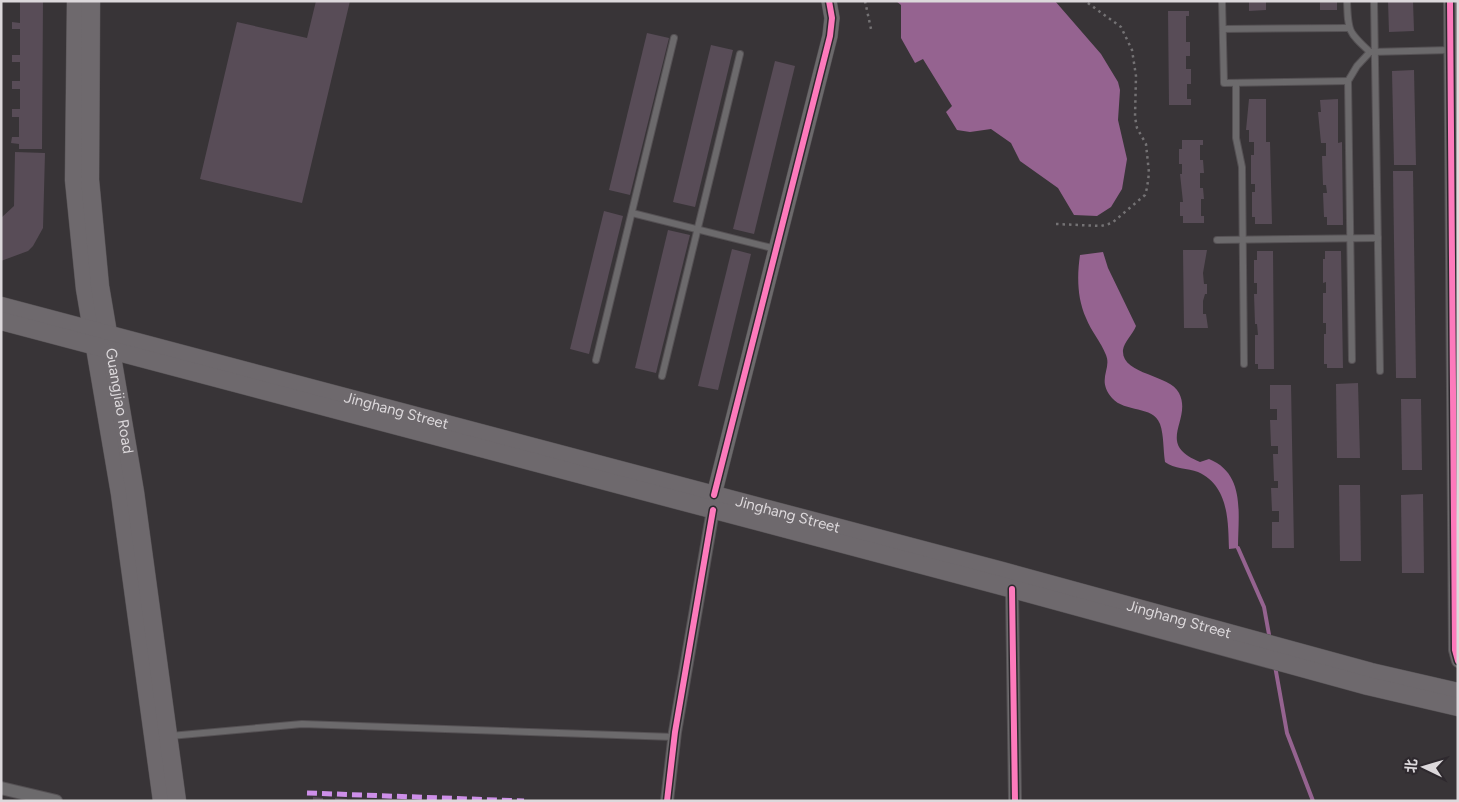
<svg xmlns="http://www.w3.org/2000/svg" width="1459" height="802" font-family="Figtree,'Noto Sans SC',sans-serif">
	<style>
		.water { fill: #956390 }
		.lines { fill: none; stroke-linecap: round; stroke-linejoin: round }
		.stream { stroke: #956390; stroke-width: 4 }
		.building { fill: #584c57 }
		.service-casing { stroke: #555154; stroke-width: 8 }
		.minor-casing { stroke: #555154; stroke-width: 14 }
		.tertiary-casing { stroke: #555154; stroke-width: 16 }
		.secondary-casing { stroke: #555154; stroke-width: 19 }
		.path { stroke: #747274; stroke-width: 2.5; stroke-dasharray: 2.5 4; stroke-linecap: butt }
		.service { stroke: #6c6a6c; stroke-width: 6 }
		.minor { stroke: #6c6a6c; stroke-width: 12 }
		.tertiary { stroke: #6c6a6c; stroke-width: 15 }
		.secondary { stroke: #6e696d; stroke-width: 18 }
		.quiet { stroke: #ce8fe9; stroke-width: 5; stroke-dasharray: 10 5; stroke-linecap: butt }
		.cycleway-casing { stroke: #2e292e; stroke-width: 9 }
		.cycleway { stroke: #fd7abc; stroke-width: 6 }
		.labels { text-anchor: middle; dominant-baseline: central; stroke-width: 5; stroke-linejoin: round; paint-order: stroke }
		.street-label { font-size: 15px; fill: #dcd8db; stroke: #2e292e }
	</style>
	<rect width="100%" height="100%" fill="#383437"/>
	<!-- water -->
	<g class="water">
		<path d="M896,1H1055L1101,54L1118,82L1120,90L1118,120L1127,159L1122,189L1111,207L1097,216L1074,215L1058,188L1020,161L1011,143L991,129L970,132L957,130L946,112L952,106L923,59L915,63L901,38V5Z"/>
		<path d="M1103,252L1108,268L1136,326C1133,334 1124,342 1123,350C1121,375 1170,374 1179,393C1193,420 1154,444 1200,462L1209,459C1246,474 1238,515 1238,548L1229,549C1228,521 1229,486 1198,472C1188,468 1174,469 1165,462C1163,450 1164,435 1160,424C1153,405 1125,413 1112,398C1096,379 1112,370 1106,355C1101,342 1091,331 1086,318C1077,298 1077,276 1080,255Z"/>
	</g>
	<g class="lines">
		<!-- stream -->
		<g class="stream">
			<path d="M1238,548L1264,607L1270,640"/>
			<path d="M1275,666L1287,733L1313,801"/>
		</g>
	</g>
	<!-- building -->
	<g class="building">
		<path d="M20,1H43L42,149H19V144L11,143L12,137H19V117H12V109H20V89H12V81H20V62H12V55H20V29H12V22L20,23Z"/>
		<path d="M316,1H350L302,203L200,179L237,22L307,38Z"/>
		<path d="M1249,1H1266V10L1249,11Z"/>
		<rect x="1320" y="1" width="17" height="9"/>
		<path d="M1388,1H1413L1414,31L1389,32Z"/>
		<path d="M1168,11H1189V16H1186V42H1190V56H1186V69H1191V84H1187V99H1191V105H1169Z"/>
		<path d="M647,33L669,38L630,195L609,190Z"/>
		<path d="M711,45L733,50L695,207L673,202Z"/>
		<path d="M775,61L795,66L754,234L733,229Z"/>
		<path d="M1414,70L1416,165H1394L1392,71Z"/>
		<path d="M1249,99H1266V142H1270L1272,224H1255V217H1252V192H1255V184H1251V155H1254V142H1249V130H1246Z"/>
		<path d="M1338,99V143L1342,142L1343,225H1327V217H1324L1323,193H1327L1326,185H1323L1322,156H1326V143H1321L1318,112H1321L1320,100Z"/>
		<path d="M1182,140H1203V145H1200V160H1203L1204,173H1200V188H1203L1204,199H1201V216H1204V223H1183V216H1180V202H1183L1180,174H1182V164H1179V149H1182Z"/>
		<path d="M15,152L45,153L43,228L33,246L28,251L1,261V218L14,206Z"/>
		<path d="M1393,171H1413L1416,378H1396Z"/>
		<path d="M604,211L623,216L589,354L570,349Z"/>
		<path d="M668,230L690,235L656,373L635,368Z"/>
		<path d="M732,249L751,254L718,390L698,386Z"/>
		<path d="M1183,250H1207L1203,273L1204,284H1207V294H1205L1203,301V314H1206L1208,328H1184Z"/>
		<path d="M1257,251H1273L1274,369H1258V364H1255V335H1258L1257,324H1255L1254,294H1257V283H1254V260H1257Z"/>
		<path d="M1325,251H1341L1343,368H1327V364H1324V334H1326V323H1323V293H1326V282L1323,283V259H1325Z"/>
		<path d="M1358,383L1360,458H1337L1336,384Z"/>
		<path d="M1270,385H1291L1294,548H1272V522H1279V511H1272L1271,488H1278V481H1274L1273,454H1278V446H1271L1270,420H1277V409H1270Z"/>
		<path d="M1401,399H1421L1422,470H1402Z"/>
		<path d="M1339,485H1360L1361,561H1340Z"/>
		<path d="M1423,494L1424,573H1402L1401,495Z"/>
		<path d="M313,797L323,798V801H313Z"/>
		<path d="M335,798L347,799V801H335Z"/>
	</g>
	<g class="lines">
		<defs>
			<g id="service">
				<path d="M1222,1L1224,83L1348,81"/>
				<path d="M1347,1C1348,31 1348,32 1370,52L1357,66L1348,81L1352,360"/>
				<path d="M1374,1L1380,371"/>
				<path d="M1223,29L1348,28"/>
				<path d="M1371,52L1450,50"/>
				<path d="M1236,83V138L1242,167L1244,364"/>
				<path d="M632,213L776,249"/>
				<path d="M1217,240L1378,238"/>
				<path d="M596,360L674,38"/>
				<path d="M662,376L740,54"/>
				<path d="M170,736L302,724L674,737"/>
			</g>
			<g id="minor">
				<path d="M1450,1L1455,650L1458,661"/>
				<path d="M1012,589L1015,801"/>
				<path d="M1,788L56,801"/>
				<path d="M667,801L675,732L713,510"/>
			</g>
			<path id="tertiary" d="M714,495L830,36L832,18L829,1"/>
			<g id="secondary">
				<path d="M76,1L74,180L85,289L120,494L162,801"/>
				<path id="s1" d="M91,1L90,180L100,286L135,492L177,801"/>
				<path id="s2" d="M1,306L1002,571L1371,672L1458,692"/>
				<path d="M1,321L998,585L1368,686L1458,707"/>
			</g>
		</defs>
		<!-- service casing -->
		<use href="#service" class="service-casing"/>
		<!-- minor casing -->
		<use href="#minor" class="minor-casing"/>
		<!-- tertiary casing -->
		<use href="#tertiary" class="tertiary-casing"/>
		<!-- secondary casing -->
		<use href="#secondary" class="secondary-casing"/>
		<!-- path -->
		<g class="path">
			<path d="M865,1L871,29"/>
			<path d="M1056,224L1101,226L1112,223L1145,195L1147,188L1149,173L1146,144L1137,128L1135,117L1136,76L1132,50L1121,27L1085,1"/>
		</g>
		<!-- service -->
		<use href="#service" class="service"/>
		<!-- minor -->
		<use href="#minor" class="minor"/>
		<!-- tertiary -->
		<use href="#tertiary" class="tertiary"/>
		<!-- secondary -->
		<use href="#secondary" class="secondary"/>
		<!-- quiet -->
		<path class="quiet" d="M307,793L524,801"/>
		<defs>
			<g id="cycleway">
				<path d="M1450,1L1455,650L1458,661"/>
				<path d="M714,495L830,36L832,18L829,1"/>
				<path d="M1012,589L1015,801"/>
				<path d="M667,801L675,732L713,510"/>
			</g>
		</defs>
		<!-- cycleway casing -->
		<use href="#cycleway" class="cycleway-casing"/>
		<!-- cycleway -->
		<use href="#cycleway" class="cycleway"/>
	</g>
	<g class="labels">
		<!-- street labels -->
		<g class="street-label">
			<text stroke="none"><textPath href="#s1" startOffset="402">Guangjiao Road</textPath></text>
			<text stroke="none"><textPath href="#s2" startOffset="409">Jinghang Street</textPath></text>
			<text stroke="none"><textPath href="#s2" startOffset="814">Jinghang Street</textPath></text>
			<text stroke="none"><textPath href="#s2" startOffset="1219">Jinghang Street</textPath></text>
		</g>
	</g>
	<!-- border -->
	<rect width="1459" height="802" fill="none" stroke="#dcd8db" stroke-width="5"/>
	<!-- north arrow -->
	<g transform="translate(1424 767) rotate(275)" stroke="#2e292e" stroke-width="4" paint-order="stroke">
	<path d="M0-4L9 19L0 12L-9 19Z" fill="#dcd8db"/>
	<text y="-8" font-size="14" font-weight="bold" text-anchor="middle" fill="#dcd8db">北</text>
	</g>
</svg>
